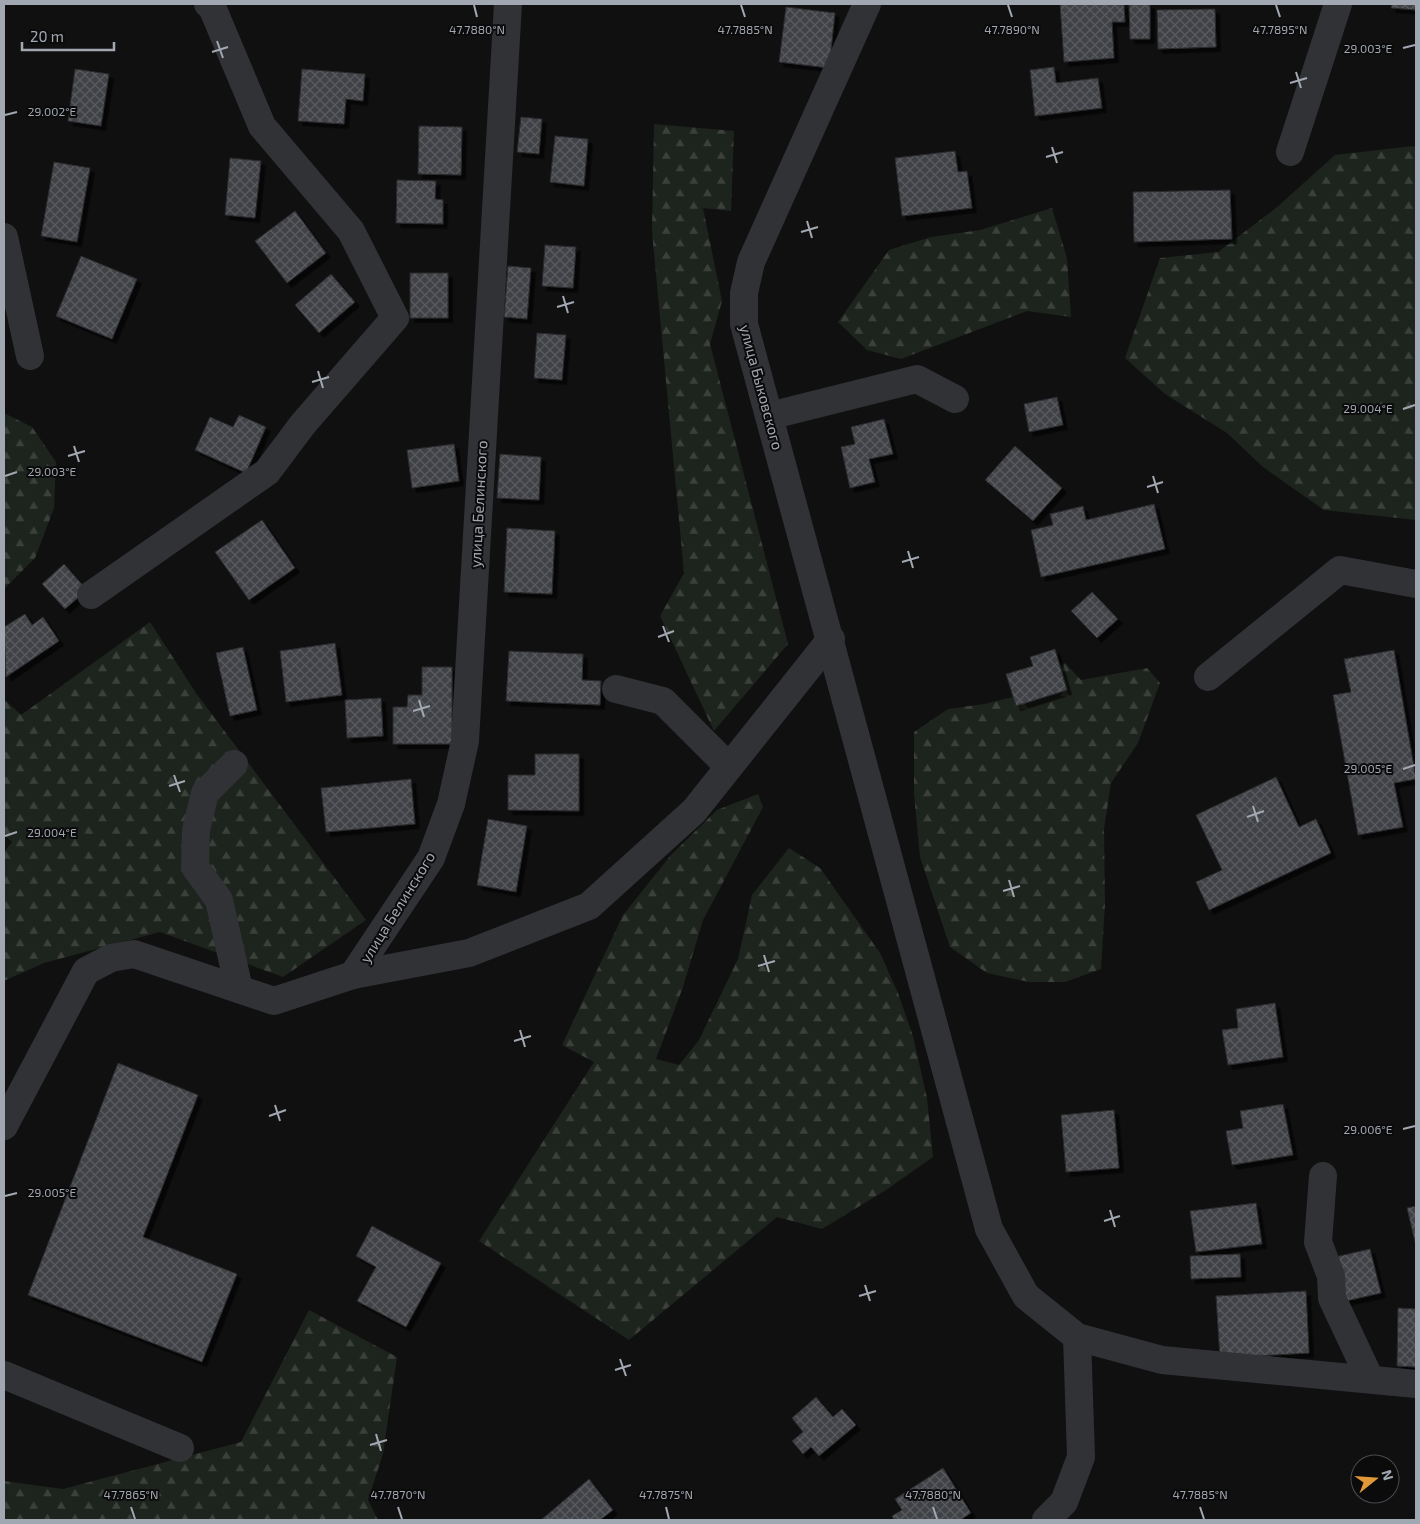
<svg xmlns="http://www.w3.org/2000/svg" width="1420" height="1524" font-family="'Exo 2',sans-serif">
	<style>
		.forest { fill: url(#forest-firs) }
		.building { fill: url(#building-cross-hatch); stroke: #2a2a2d; filter: url(#shadow) }
		.lines { fill: none; stroke-linecap: round; stroke-linejoin: round }
		.minor { stroke: #313236; stroke-width: 28 }
		.ticks { fill: none; stroke: #a2a8b1; stroke-width: 2 }
		.labels { text-anchor: middle; dominant-baseline: central; stroke-width: 4; stroke-linejoin: round; paint-order: stroke }
		.street-label { font-size: 15px; fill: #a2a8b1; stroke: #0b0b0c }
		.ticks-label { font-size: 12px; text-anchor: middle; fill: #a2a8b1; stroke: #0b0b0c; stroke-width: 4; stroke-linejoin: round; paint-order: stroke }
	</style>
	<defs>
		<pattern id="forest-firs" width="22" height="20" patternUnits="userSpaceOnUse" patternTransform="scale(1.25)"><rect width="22" height="20" fill="#1d231d"/><path d="M5 1l3.5 6h-7zM16 11l3.5 6h-7z" fill="#3b403b"/></pattern>
		<pattern id="building-cross-hatch" width="8" height="8" patternUnits="userSpaceOnUse" patternTransform="scale(1.25)"><rect width="8" height="8" fill="#414347"/><path d="M0 0l8 8M0 8l8-8" fill="none" stroke="#595b5f"/></pattern>
		<filter id="shadow"><feDropShadow dx="4.5" dy="4.5" stdDeviation="0" flood-color="#0009"/></filter>
	</defs>
	<rect width="100%" height="100%" fill="#101011"/>
	<!-- forest -->
	<g class="forest">
		<path d="M654,124L734,131L731,211L703,208L722,301L710,344L788,644L714,731L660,616L684,573L652,232Z"/>
		<path d="M1413,146L1416,147V520L1324,510L1263,467L1227,433L1165,394L1125,358L1160,258L1218,252L1276,208L1335,155Z"/>
		<path d="M1052,208L1067,258L1071,317L1027,311L901,359L867,350L838,322L889,250L931,237L980,230Z"/>
		<path d="M4,413L32,427L56,462L54,508L35,558L4,589Z"/>
		<path d="M150,622L196,693L366,920L283,977L160,932L44,963L4,981V852L12,842L4,835V699L21,715Z"/>
		<path d="M1065,663L1081,680L1147,668L1160,683L1138,743L1111,783L1104,829L1105,904L1101,969L1065,982H1029L987,973L950,947L920,857L914,794V732L948,709L984,704L1029,693L1027,673Z"/>
		<path d="M758,794L763,807L703,920L683,987L656,1059L679,1065L699,1040L738,959L752,895L789,848L820,868L880,953L898,993L913,1036L927,1098L933,1157L886,1190L822,1229L777,1217L629,1340L479,1241L594,1062L562,1045L623,915L671,855L717,810Z"/>
		<path d="M309,1310L397,1357L383,1454L368,1500L378,1520H4V1481L63,1489L241,1442Z"/>
	</g>
	<!-- building -->
	<g class="building">
		<path d="M1060,4H1124L1125,22H1112L1114,58L1064,62Z"/>
		<path d="M1129,4H1150V39H1130Z"/>
		<path d="M1392,4H1416V10L1391,8Z"/>
		<path d="M786,7L835,13L829,68L779,62Z"/>
		<path d="M1215,9L1216,47L1158,49L1157,10Z"/>
		<path d="M1054,67L1056,83L1098,78L1102,108L1035,116L1030,70Z"/>
		<path d="M75,69L109,74L101,126L68,121Z"/>
		<path d="M302,69L365,74L363,101L346,99L344,124L298,121Z"/>
		<path d="M521,117L542,119L539,154L517,152Z"/>
		<path d="M419,126L462,127L461,175L418,174Z"/>
		<path d="M555,136L588,139L584,186L550,182Z"/>
		<path d="M955,151L958,172L967,171L972,208L902,216L895,158Z"/>
		<path d="M230,158L261,161L255,218L225,215Z"/>
		<path d="M54,162L90,168L77,242L41,236Z"/>
		<path d="M397,180L436,181L435,199L443,200V224L396,223Z"/>
		<path d="M1230,190L1232,239L1134,242L1133,192Z"/>
		<path d="M295,211L326,253L287,283L255,241Z"/>
		<path d="M545,245L576,247L573,288L542,286Z"/>
		<path d="M81,256L137,279L112,339L56,316Z"/>
		<path d="M508,266L531,268L527,319L504,317Z"/>
		<rect x="410" y="273" width="38" height="45"/>
		<path d="M331,274L355,302L319,333L295,305Z"/>
		<path d="M537,333L566,335L562,380L534,378Z"/>
		<path d="M1057,397L1063,425L1029,432L1024,404Z"/>
		<path d="M239,415L266,427L246,473L195,450L210,417L233,427Z"/>
		<path d="M884,419L893,454L869,459L875,482L850,488L841,447L855,444L851,427Z"/>
		<path d="M454,444L459,481L412,488L407,450Z"/>
		<path d="M1015,446L1062,488L1033,521L985,480Z"/>
		<path d="M500,454L541,457L539,500L497,498Z"/>
		<path d="M1154,504L1165,549L1041,577L1031,530L1053,525L1050,514L1083,506L1086,520Z"/>
		<path d="M262,520L295,568L249,600L215,552Z"/>
		<path d="M507,528L555,531L552,594L504,592Z"/>
		<path d="M64,564L87,590L65,609L42,584Z"/>
		<path d="M1092,592L1118,619L1097,638L1071,611Z"/>
		<path d="M25,614L32,625L43,617L59,641L6,677L4,627Z"/>
		<path d="M335,643L342,695L286,702L280,651Z"/>
		<path d="M243,647L257,710L230,716L216,653Z"/>
		<path d="M1055,649L1067,690L1016,706L1006,674L1033,666L1030,657Z"/>
		<path d="M1394,650L1416,779L1394,783L1403,827L1358,835L1333,695L1351,692L1344,659Z"/>
		<path d="M509,651L583,654L582,680L601,681L600,705L506,701Z"/>
		<path d="M422,667H452V744H393V707H407L408,695H422Z"/>
		<path d="M381,698L383,736L347,738L345,700Z"/>
		<path d="M535,754H579V811L508,810V775H535Z"/>
		<path d="M1276,777L1299,827L1316,819L1331,853L1209,910L1196,882L1222,870L1196,815Z"/>
		<path d="M411,779L415,824L326,832L321,788Z"/>
		<path d="M488,819L527,826L516,892L477,885Z"/>
		<path d="M1275,1003L1283,1057L1228,1065L1222,1030L1238,1028L1236,1009Z"/>
		<path d="M118,1063L198,1095L143,1237L237,1274L202,1362L28,1295Z"/>
		<path d="M1283,1104L1293,1155L1232,1165L1226,1131L1243,1128L1240,1111Z"/>
		<path d="M1114,1110L1119,1168L1066,1172L1061,1115Z"/>
		<path d="M1256,1203L1262,1244L1196,1252L1190,1211Z"/>
		<path d="M1416,1206V1246L1407,1208Z"/>
		<path d="M372,1226L441,1263L406,1327L357,1301L376,1267L356,1256Z"/>
		<path d="M1370,1249L1381,1293L1346,1301L1335,1257Z"/>
		<path d="M1240,1254L1241,1277L1191,1279L1190,1256Z"/>
		<path d="M1306,1291L1309,1353L1220,1358L1216,1296Z"/>
		<path d="M1398,1308L1416,1309V1367L1397,1366Z"/>
		<path d="M816,1397L833,1417L842,1409L856,1425L819,1456L811,1447L803,1454L792,1441L803,1432L792,1418Z"/>
		<path d="M943,1468L971,1513L960,1520H894L892,1516L902,1510L895,1499Z"/>
		<path d="M589,1479L613,1510L600,1520H541Z"/>
	</g>
	<g class="lines">
		<!-- minor -->
		<g class="minor">
			<path d="M867,4L751,262L744,293V324L989,1229L1026,1296L1077,1337L1162,1360L1416,1384"/>
			<path d="M1290,152L1338,4"/>
			<path d="M4,237L30,356"/>
			<path d="M769,416L917,379L955,399"/>
			<path d="M91,595L267,472L303,424L395,318L351,231L262,126L212,7L208,4"/>
			<path d="M1208,677L1340,570L1416,584"/>
			<path d="M616,689L663,701L729,767"/>
			<path d="M234,764L205,793L196,830L195,867L219,900L239,989"/>
			<path d="M353,975L431,858L451,804L465,741L508,4"/>
			<path d="M4,1126L86,971L111,958L134,954L274,1001L353,975L469,953L589,906L694,811L831,639"/>
			<path d="M1323,1176L1318,1242L1331,1276L1332,1298L1370,1379"/>
			<path d="M4,1375L180,1448"/>
			<path d="M1046,1520L1064,1502L1081,1457L1077,1337"/>
		</g>
	</g>
	<!-- ticks -->
	<path class="ticks" d="M474,5L477,17M741,5L745,17M1008,5L1012,17M1276,5L1280,17M217,41L223,58M1403,48L1415,45M212,52L228,47M1296,72L1301,88M1290,83L1307,78M5,115L17,112M1052,147L1057,163M1046,157L1063,152M807,221L812,238M801,232L818,227M563,296L568,313M557,307L574,302M318,371L323,388M312,382L329,377M1403,409L1415,405M74,446L79,462M68,456L85,451M5,476L17,472M1153,476L1158,493M1147,487L1163,482M908,551L913,568M902,562L919,557M663,626L669,642M658,637L674,631M419,700L424,717M413,711L430,706M1403,769L1415,765M174,775L180,792M169,786L185,781M1253,806L1258,822M1247,817L1264,811M5,836L17,832M1009,880L1014,897M1003,891L1020,886M764,955L769,972M758,966L775,961M520,1030L525,1047M514,1041L531,1036M275,1105L280,1121M269,1116L286,1110M1403,1129L1415,1126M5,1196L17,1193M1110,1210L1115,1227M1104,1221L1120,1216M865,1285L870,1301M859,1296L876,1291M620,1359L626,1376M615,1370L631,1365M376,1434L381,1451M370,1445L387,1440M131,1507L135,1519M398,1507L402,1519M666,1507L669,1519M933,1507L937,1519M1200,1507L1204,1519"/>
	<g class="labels">
		<!-- street labels -->
		<g class="street-label">
			<text transform="translate(762 387) rotate(75)">улица Быковского</text>
			<text transform="translate(478 504) rotate(-87)">улица Белинского</text>
			<text transform="translate(397 907) rotate(-58)">улица Белинского</text>
		</g>
	</g>
	<g class="ticks-label">
		<text x="477" y="34">47.7880°N</text>
		<text x="745" y="34">47.7885°N</text>
		<text x="1012" y="34">47.7890°N</text>
		<text x="1280" y="34">47.7895°N</text>
		<text x="1368" y="53">29.003°E</text>
		<text x="52" y="116">29.002°E</text>
		<text x="1368" y="413">29.004°E</text>
		<text x="52" y="476">29.003°E</text>
		<text x="1368" y="773">29.005°E</text>
		<text x="52" y="837">29.004°E</text>
		<text x="1368" y="1134">29.006°E</text>
		<text x="52" y="1197">29.005°E</text>
		<text x="131" y="1499">47.7865°N</text>
		<text x="398" y="1499">47.7870°N</text>
		<text x="666" y="1499">47.7875°N</text>
		<text x="933" y="1499">47.7880°N</text>
		<text x="1200" y="1499">47.7885°N</text>
	</g>
	<!-- border -->
	<rect width="1420" height="1524" fill="none" stroke="#a2a8b1" stroke-width="10"/>
	<!-- north arrow -->
	<g transform="translate(1375 1479) rotate(73)"><circle r="24" fill="#0b0b0c" stroke="#474a4e"/>
	<path d="M0-4L9 19L0 12L-9 19Z" fill="#e09839"/>
	<text y="-8" font-size="14" font-weight="bold" text-anchor="middle" fill="#a2a8b1">N</text>
	</g>
	<!-- scale -->
	<path d="M22 42v8h92v-8" fill="none" stroke="#a2a8b1" stroke-width="2.5"/>
	<text x="30" y="42" font-size="15" fill="#a2a8b1" stroke="#0b0b0c" stroke-width="4" paint-order="stroke">20 m</text>
</svg>
